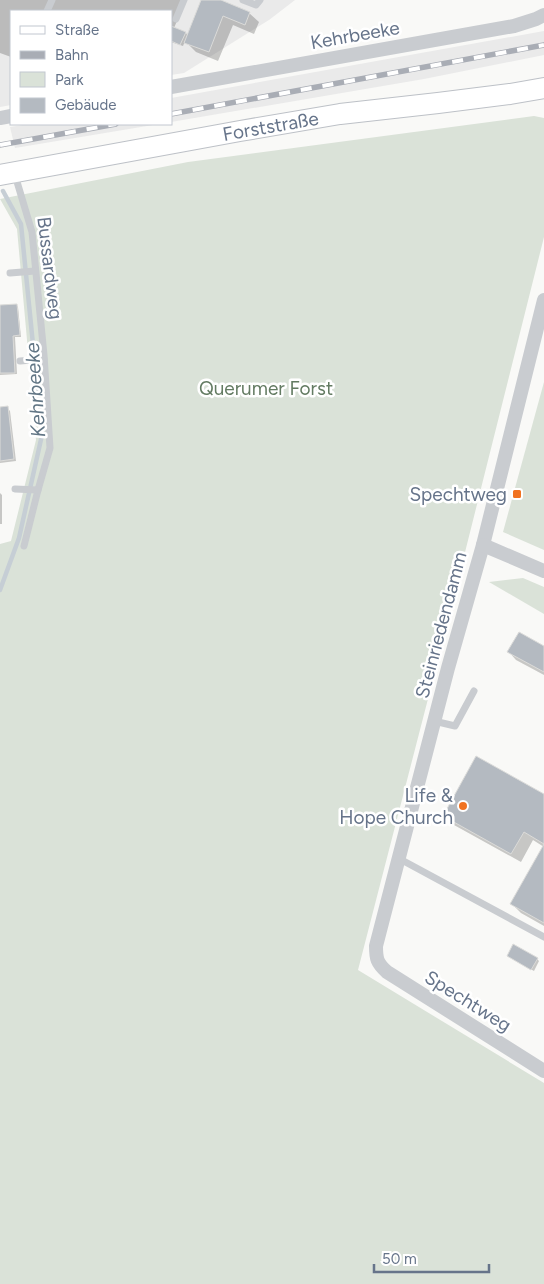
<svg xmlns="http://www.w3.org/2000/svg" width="544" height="1284" font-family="Figtree,sans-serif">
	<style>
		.built { fill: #eaeaea }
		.green { fill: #dae2d8 }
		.shadow { fill: #0003 }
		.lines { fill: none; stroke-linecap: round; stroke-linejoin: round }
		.stream { stroke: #c6ced5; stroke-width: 4.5 }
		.building { fill: #b4bac1; stroke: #dbdbd9 }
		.secondary-casing { stroke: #bdc1c7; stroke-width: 22 }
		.service { stroke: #c9ccd0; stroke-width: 7 }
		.minor { stroke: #c9ccd0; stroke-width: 14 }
		.secondary { stroke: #fff; stroke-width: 20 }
		.rail-casing { stroke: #a9adb5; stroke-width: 5.5 }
		.rail { stroke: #fff; stroke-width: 4; stroke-dasharray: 11; stroke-linecap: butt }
		.poi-dot { fill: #f17220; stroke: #fff; stroke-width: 2 }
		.labels { text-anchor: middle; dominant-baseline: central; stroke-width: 5; stroke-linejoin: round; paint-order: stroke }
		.street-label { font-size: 19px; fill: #66748a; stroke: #fff }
		.park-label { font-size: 19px; fill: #637b62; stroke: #fff }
		.poi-label { font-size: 19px; fill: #66748a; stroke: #fff; text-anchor: end }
		.water-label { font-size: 20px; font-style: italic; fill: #627685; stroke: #fff }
	</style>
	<rect width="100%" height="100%" fill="#f9f9f7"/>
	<!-- built -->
	<g class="built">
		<path d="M0,0H295L269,20L184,73L171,75V11H11V105L0,107Z"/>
		<path d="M544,31V55L424,79L171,122V98Z"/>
		<path d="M29,124H159L15,148L10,127Z"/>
	</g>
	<!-- green -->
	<g class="green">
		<path d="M534,116L544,118V237L437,664L358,970L544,1083V1284H0V544L11,541L36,440L17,229L0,199L188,162Z"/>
		<path d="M544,382V550L503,532Z"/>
		<path d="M523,578L544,587V614L489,582Z"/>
	</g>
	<!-- shadow -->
	<g class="shadow">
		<path d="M0,0H186L174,28L186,33L188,36L203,0H218L249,13L259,22L254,34L233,25L218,61L196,52L185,41L183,46L171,42V11H129L125,10L124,11H11V57L0,53Z"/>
		<path d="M16,305L18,307L21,337H15L17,374L0,375V306Z"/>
		<path d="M8,409L10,411L16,461L0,463V410Z"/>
		<path d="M0,493L2,495V524H0Z"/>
		<path d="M544,647V675L516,660L509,652Z"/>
		<path d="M544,795V926L521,913L512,904L544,847L533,840L521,862L454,825L445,816Z"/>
		<path d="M508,956L537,959L539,961L534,971Z"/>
	</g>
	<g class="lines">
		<!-- stream -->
		<path class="stream" d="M0,590L19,538L42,435L21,224L3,191"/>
	</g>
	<!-- building -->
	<g class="building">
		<path d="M201,0H221L250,12L245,25L223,16L209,52L184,43Z"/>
		<path d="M171,26L186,32L180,45L171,41Z"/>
		<path d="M17,304L20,335L13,336L15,373H0V305Z"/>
		<path d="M8,406L14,459L0,461V407Z"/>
		<path d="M519,632L544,646V672L507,652Z"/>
		<path d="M476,756L544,794V923L510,904L544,844L524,832L511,854L443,816Z"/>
		<path d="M513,944L538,958L531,970L507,956Z"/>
	</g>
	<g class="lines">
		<defs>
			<g id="secondary">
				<path id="s1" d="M0,175L240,131L340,114L438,103L510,94L544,88"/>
			</g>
		</defs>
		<!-- secondary casing -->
		<use href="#secondary" class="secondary-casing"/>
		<!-- service -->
		<g class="service">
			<path d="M243,0L256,5L260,0"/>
			<path d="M47,11L52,0"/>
			<path d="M176,19L184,0"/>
			<path d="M15,175L32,232L44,355L50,448L38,490L24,546"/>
			<path d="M10,273L35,271"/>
			<path d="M20,361L44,359"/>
			<path d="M15,489L38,490"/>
			<path d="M434,721L455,726L474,691"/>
			<path d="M398,858L544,937"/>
		</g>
		<!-- minor -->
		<g class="minor">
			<path d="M171,87L514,26L536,19L544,15"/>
			<path d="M0,118L11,116"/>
			<path d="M544,300L483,545L448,668L376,946C376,959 377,963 387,972L544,1071"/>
			<path d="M483,545L544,571"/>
		</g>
		<!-- secondary -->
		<use href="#secondary" class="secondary"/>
		<defs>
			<g id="rail">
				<path d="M171,114L544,45"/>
				<path d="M0,145L116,124"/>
			</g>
		</defs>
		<!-- rail casing -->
		<use href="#rail" class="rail-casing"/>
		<!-- rail -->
		<use href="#rail" class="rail"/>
	</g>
	<!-- markers -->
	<g class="poi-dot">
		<rect x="512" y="489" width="10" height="10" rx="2.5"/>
		<circle cx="463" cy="806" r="5"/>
	</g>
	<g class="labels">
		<!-- street labels -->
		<g class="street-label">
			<text transform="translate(355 35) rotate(-10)">Kehrbeeke</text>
			<text stroke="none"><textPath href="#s1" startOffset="275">Forststraße</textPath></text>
			<text transform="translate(50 268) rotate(83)">Bussardweg</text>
			<text transform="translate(441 625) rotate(-75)">Steinriedendamm</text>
			<text transform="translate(468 1001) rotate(32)">Spechtweg</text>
		</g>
		<!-- park labels -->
		<g class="park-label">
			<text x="266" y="388">Querumer Forst</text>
		</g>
		<!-- poi labels -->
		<g class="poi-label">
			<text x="507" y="494">Spechtweg</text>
			<text x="453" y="795">Life &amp;<tspan x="453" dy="22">Hope Church</tspan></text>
		</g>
		<!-- water labels -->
		<g class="water-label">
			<text transform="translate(35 390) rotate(-94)">Kehrbeeke</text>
		</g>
	</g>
	<!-- legend -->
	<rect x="10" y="10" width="162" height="115" fill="#ffffff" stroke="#c2c7d0"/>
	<rect x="20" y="26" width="25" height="8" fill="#ffffff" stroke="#c2c7d0"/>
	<text x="55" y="35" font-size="15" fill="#66748a">Straße</text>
	<rect x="20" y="51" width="25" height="8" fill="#a9adb5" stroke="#c2c7d0"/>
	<text x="55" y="60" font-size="15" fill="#66748a">Bahn</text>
	<rect x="20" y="72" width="25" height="15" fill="#dae2d8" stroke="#c2c7d0"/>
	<text x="55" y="85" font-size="15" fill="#66748a">Park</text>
	<rect x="20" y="98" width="25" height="15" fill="#b4bac1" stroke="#c2c7d0"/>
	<text x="55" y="110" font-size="15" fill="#66748a">Gebäude</text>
	<!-- scale -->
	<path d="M374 1264v8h115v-8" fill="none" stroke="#66748a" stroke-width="2.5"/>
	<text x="382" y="1264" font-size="15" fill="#66748a" stroke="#ffffff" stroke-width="4" paint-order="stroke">50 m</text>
</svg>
